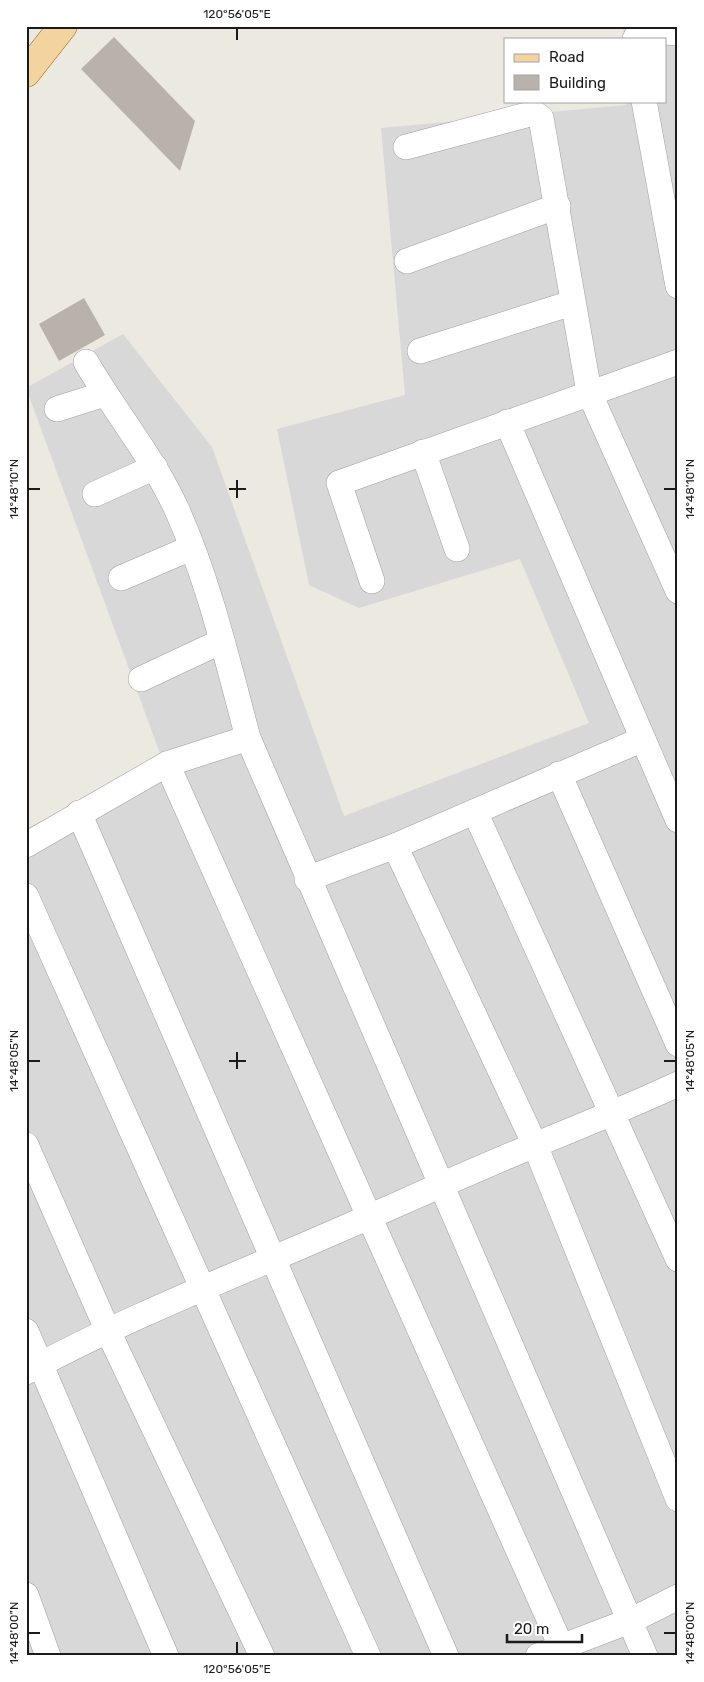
<svg xmlns="http://www.w3.org/2000/svg" width="704" height="1682" font-family="Rubik,sans-serif">
	<style>
		.residential { fill: #d9d8d8 }
		.building { fill: #b8b2ab }
		.lines { fill: none; stroke-linecap: round; stroke-linejoin: round }
		.minor-casing { stroke: #9f9f9f; stroke-width: 26 }
		.major-casing { stroke: #86660c; stroke-width: 29 }
		.minor { stroke: #fff; stroke-width: 25 }
		.major { stroke: #f3d49f; stroke-width: 28 }
		.ticks { fill: none; stroke: #1b1b1b; stroke-width: 2 }
		.neatline { fill: none; stroke: #1b1b1b; stroke-width: 2 }
		.ticks-label { font-size: 12px; text-anchor: middle; fill: #1b1b1b }
	</style>
	<rect width="100%" height="100%" fill="#ece9e1"/>
	<!-- residential -->
	<path class="residential" d="M623,26H678V1656H26V829L162,759L26,388L123,334L212,447L344,816L589,723L520,559L359,608L309,585L277,429L405,395L381,128L626,105V101H665V39H624Z"/>
	<!-- building -->
	<g class="building">
		<path d="M114,37L195,121L180,171L81,69Z"/>
		<path d="M84,298L105,335L59,361L39,324Z"/>
	</g>
	<g class="lines">
		<defs>
			<g id="minor">
				<path d="M635,39L640,30L678,33"/>
				<path d="M644,101L678,286"/>
				<path d="M406,147L534,113L541,118L589,392L678,591"/>
				<path d="M407,261L558,206"/>
				<path d="M420,351L572,303"/>
				<path d="M86,362C115,412 153,457 177,510C209,581 228,663 248,738L645,1656"/>
				<path d="M57,409L104,394"/>
				<path d="M423,452L457,549"/>
				<path d="M95,494L155,467"/>
				<path d="M121,578L191,548"/>
				<path d="M372,581L339,483L678,362"/>
				<path d="M141,679L222,641"/>
				<path d="M643,739L678,820"/>
				<path d="M167,764L561,1646"/>
				<path d="M559,774L678,1044"/>
				<path d="M475,812L678,1259"/>
				<path d="M79,813L446,1656"/>
				<path d="M26,845L167,764L248,738"/>
				<path d="M395,846L535,1145L678,1499"/>
				<path d="M307,879L395,846L643,739L507,422"/>
				<path d="M26,896L368,1656"/>
				<path d="M26,1145L107,1329L262,1656"/>
				<path d="M26,1331L166,1656"/>
				<path d="M26,1372C111,1326 199,1290 288,1252C371,1217 452,1179 535,1145C583,1125 631,1106 678,1084"/>
				<path d="M26,1595L48,1656"/>
				<path d="M538,1656L632,1620L678,1597"/>
			</g>
			<path id="major" d="M26,73L63,26"/>
		</defs>
		<!-- minor casing -->
		<use href="#minor" class="minor-casing"/>
		<!-- major casing -->
		<use href="#major" class="major-casing"/>
		<!-- minor -->
		<use href="#minor" class="minor"/>
		<!-- major -->
		<use href="#major" class="major"/>
	</g>
	<!-- ticks -->
	<path class="ticks" d="M237,28V40M237,480V498M28,489H40M229,489H246M664,489H676M237,1052V1069M28,1061H40M229,1061H246M664,1061H676M28,1633H40M664,1633H676M237,1642V1654"/>
	<!-- border -->
	<rect width="704" height="1682" fill="none" stroke="#ffffff" stroke-width="55"/>
	<!-- legend -->
	<rect x="504" y="38" width="162" height="65" fill="#ffffff" stroke="#a4a4a4"/>
	<rect x="514" y="54" width="25" height="8" fill="#f3d49f" stroke="#a4a4a4"/>
	<text x="549" y="62" font-size="15" fill="#1b1b1b">Road</text>
	<rect x="514" y="75" width="25" height="15" fill="#b8b2ab" stroke="#a4a4a4"/>
	<text x="549" y="88" font-size="15" fill="#1b1b1b">Building</text>
	<!-- scale -->
	<path d="M507 1634v8h75v-8" fill="none" stroke="#1b1b1b" stroke-width="2.5"/>
	<text x="514" y="1634" font-size="15" fill="#1b1b1b" stroke="#ffffff" stroke-width="4" paint-order="stroke">20 m</text>
	<rect x="28" y="28" width="648" height="1626" class="neatline"/>
	<g class="ticks-label">
		<text x="237" y="18">120°56'05"E</text>
		<text transform="translate(14 489) rotate(-90)" y="4">14°48'10"N</text>
		<text transform="translate(690 489) rotate(-90)" y="4">14°48'10"N</text>
		<text transform="translate(14 1061) rotate(-90)" y="4">14°48'05"N</text>
		<text transform="translate(690 1061) rotate(-90)" y="4">14°48'05"N</text>
		<text transform="translate(14 1633) rotate(-90)" y="4">14°48'00"N</text>
		<text transform="translate(690 1633) rotate(-90)" y="4">14°48'00"N</text>
		<text x="237" y="1673">120°56'05"E</text>
	</g>
</svg>
